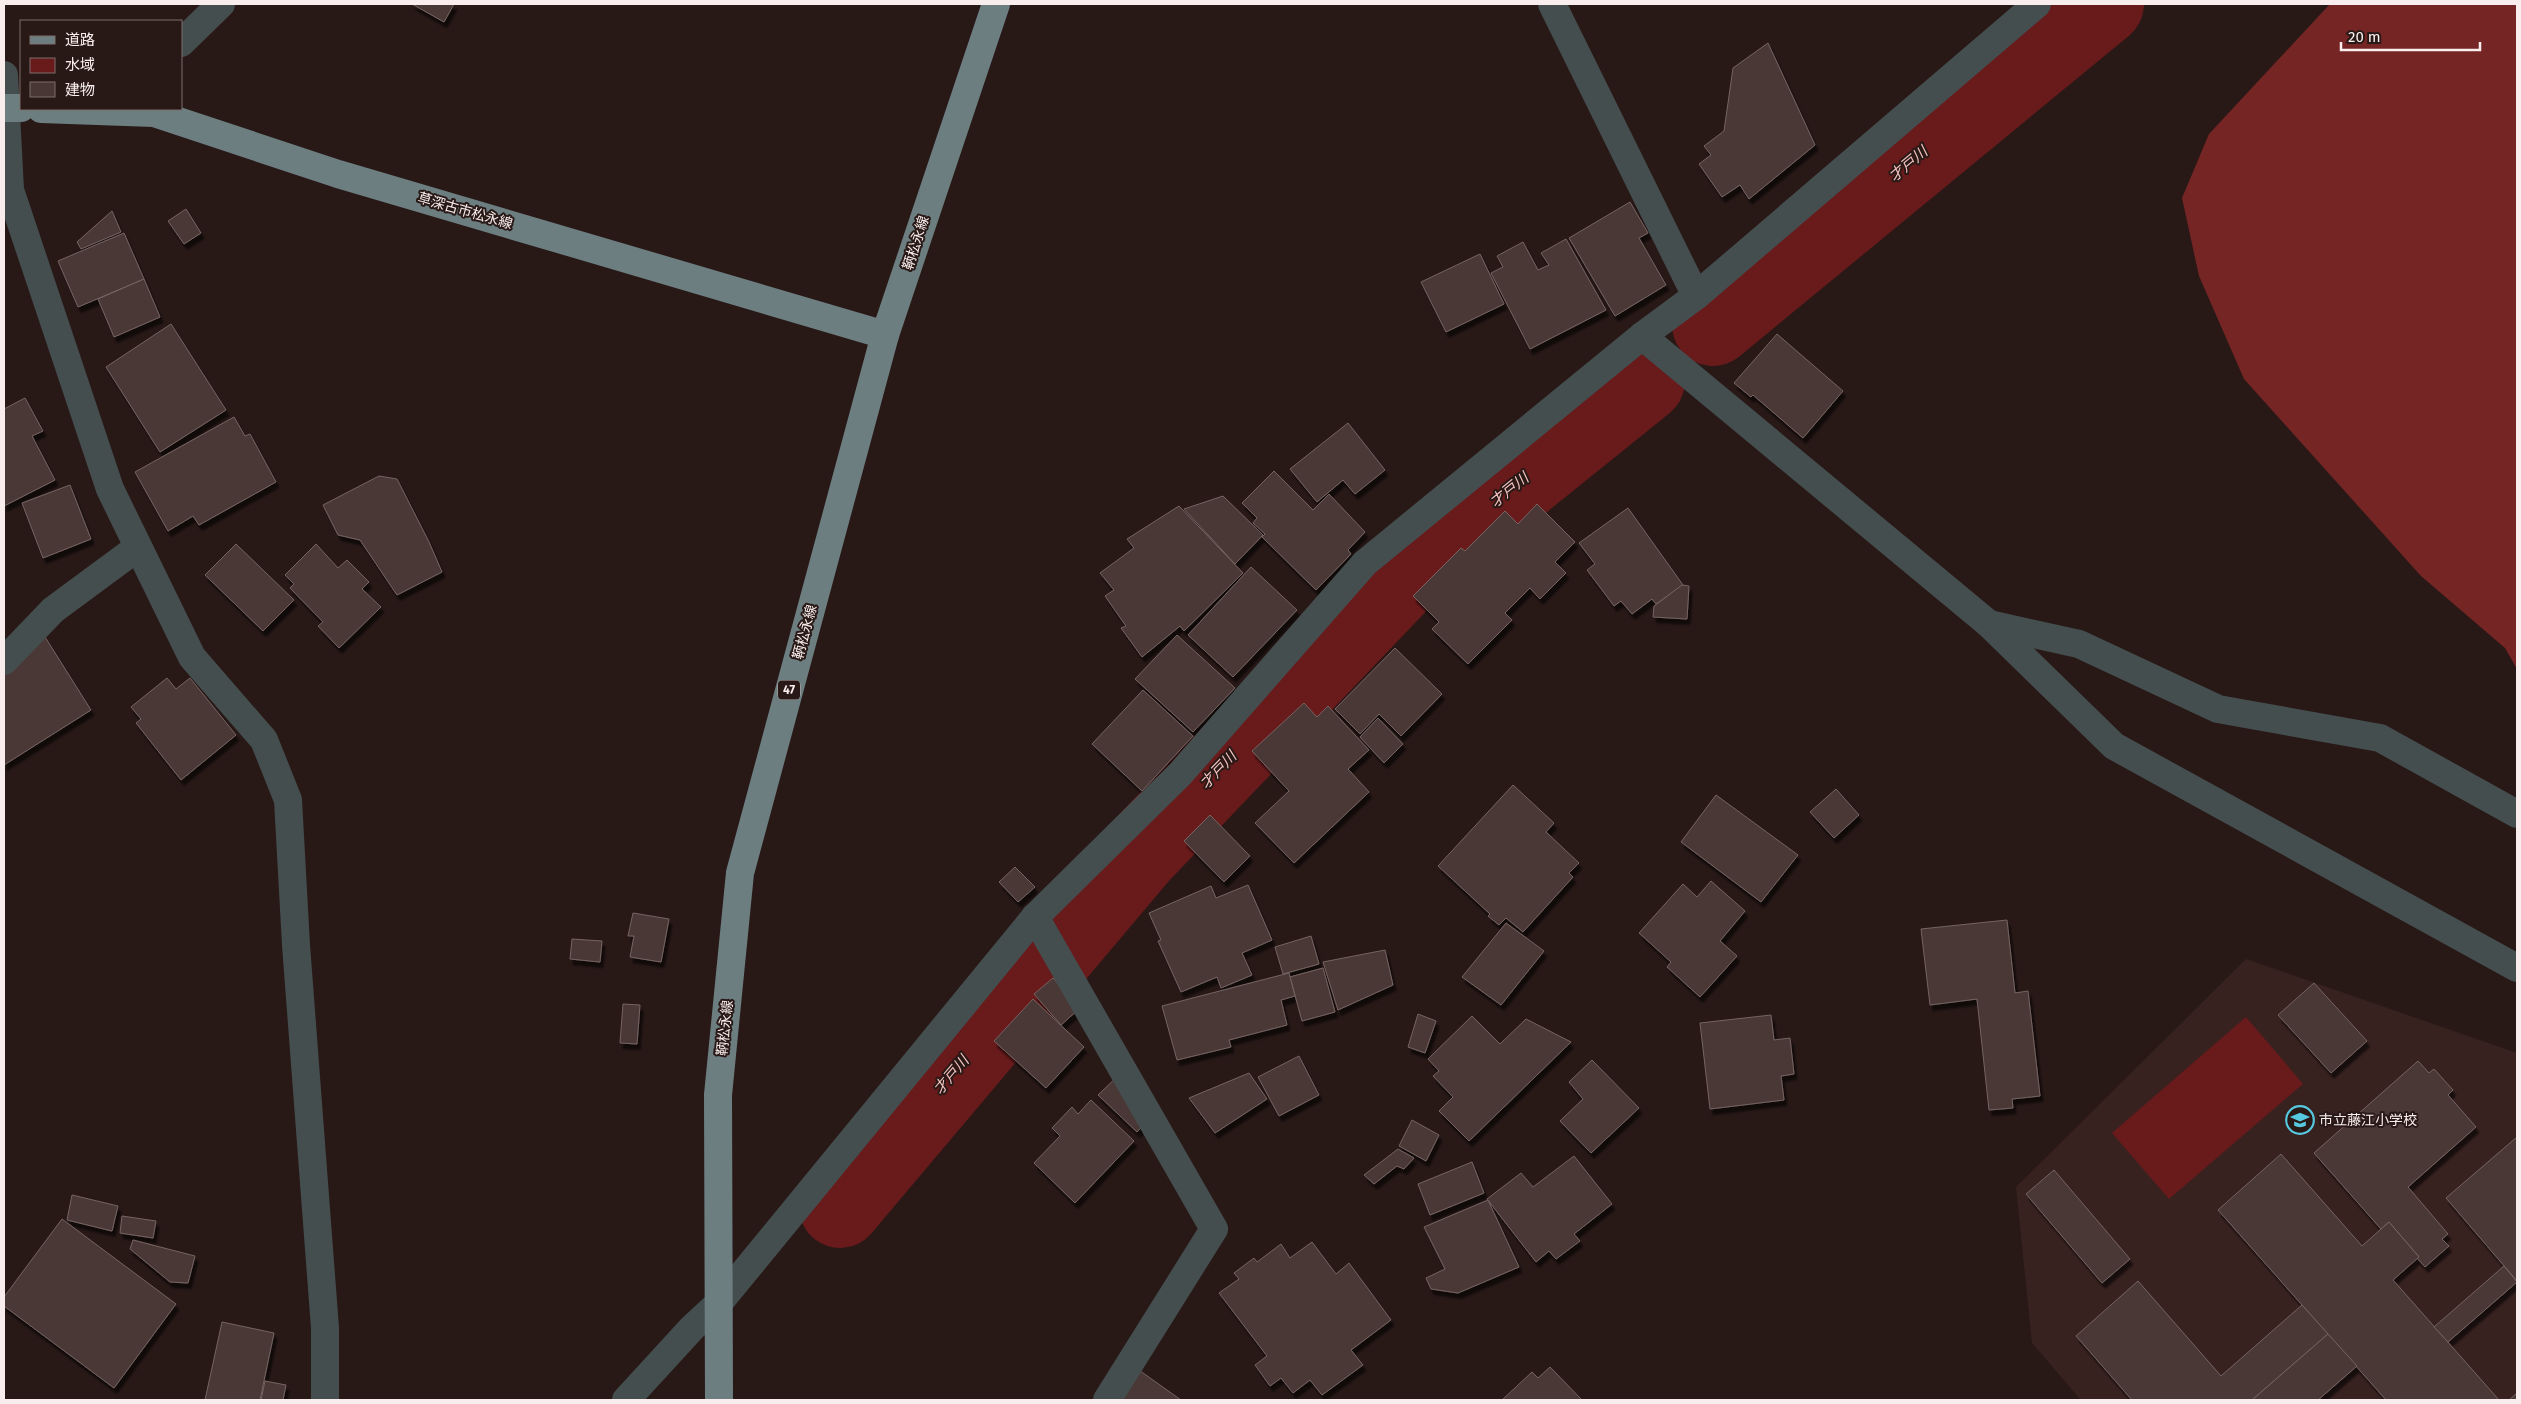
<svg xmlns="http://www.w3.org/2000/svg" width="2521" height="1404" font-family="'Fira Sans','Noto Sans JP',sans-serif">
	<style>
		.built { fill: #382220 }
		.forest { fill: #742524 }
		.water { fill: #691a1b }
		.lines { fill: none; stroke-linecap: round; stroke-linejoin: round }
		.river { stroke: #691a1b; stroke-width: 82 }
		.building { fill: #483735; stroke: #766462; filter: url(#shadow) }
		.minor { stroke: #454e4f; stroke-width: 28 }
		.major { stroke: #6d7e81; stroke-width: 28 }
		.labels { text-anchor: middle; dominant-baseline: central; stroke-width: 4; stroke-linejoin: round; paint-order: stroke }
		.shield { fill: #281917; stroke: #baaead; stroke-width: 1 }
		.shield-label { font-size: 12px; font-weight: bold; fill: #f9eeed }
		.street-label { font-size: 14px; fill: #f9eeed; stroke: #281917 }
		.poi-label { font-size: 14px; fill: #f9eeed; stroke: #281917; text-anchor: start }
		.water-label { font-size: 15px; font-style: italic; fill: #f5c4c0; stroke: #281917 }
	</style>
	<defs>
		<filter id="shadow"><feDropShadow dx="3" dy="5.5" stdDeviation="1" flood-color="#0009"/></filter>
	</defs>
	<rect width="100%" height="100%" fill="#281917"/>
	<!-- built -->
	<path class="built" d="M2246,959L2517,1053V1400H2081L2032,1343L2016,1187Z"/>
	<!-- forest -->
	<path class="forest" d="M2330,4H2517V669L2505,648L2421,576L2244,379L2199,276L2182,198L2209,134Z"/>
	<!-- water -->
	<path class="water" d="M2246,1017L2303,1084L2169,1199L2112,1133Z"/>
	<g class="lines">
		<!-- river -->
		<g class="river">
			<path d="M1713,325L2103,4"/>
			<path d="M840,1207L1138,854L1406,573L1644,381"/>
		</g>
	</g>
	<!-- building -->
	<g class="building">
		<path d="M412,4H454L444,22Z"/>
		<path d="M1768,43L1815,145L1749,199L1740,185L1722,197L1699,164L1711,155L1704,146L1724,131L1733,68Z"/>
		<path d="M1630,202L1648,233L1639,238L1666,285L1615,316L1569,238Z"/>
		<path d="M186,209L201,233L184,244L168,221Z"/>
		<path d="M112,211L121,232L81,249L77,242Z"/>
		<path d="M124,233L144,279L78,307L58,261Z"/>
		<path d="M1566,239L1606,310L1530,349L1491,273L1503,267L1497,256L1523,242L1538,270L1549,265L1541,253Z"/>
		<path d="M1480,254L1504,304L1446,332L1421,282Z"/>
		<path d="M144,279L160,317L114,337L98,299Z"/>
		<path d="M171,324L226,410L160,452L106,367Z"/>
		<path d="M1777,334L1843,391L1803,438L1753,395L1751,397L1734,383Z"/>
		<path d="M25,398L43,431L32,436L55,480L4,506V409Z"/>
		<path d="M234,417L245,436L250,434L276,482L199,525L193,516L168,531L135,472Z"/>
		<path d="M1348,423L1385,470L1355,494L1343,480L1317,502L1290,469Z"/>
		<path d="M1274,471L1313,510L1329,494L1365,532L1348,550L1351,554L1316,590L1262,537L1265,534L1253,523L1257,518L1242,503Z"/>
		<path d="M379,476L397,479L429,542L442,572L397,595L360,540L338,535L323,505Z"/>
		<path d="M70,485L91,539L43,558L22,503Z"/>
		<path d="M1223,496L1263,535L1235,564L1184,509Z"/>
		<path d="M1537,504L1575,542L1555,562L1566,573L1540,599L1530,588L1505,613L1512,620L1468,664L1432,629L1439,622L1413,596L1461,548L1465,551L1505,511L1518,524Z"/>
		<path d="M1179,506L1243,573L1184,631L1180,626L1142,657L1121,628L1126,626L1105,596L1114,590L1100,573L1134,548L1127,539Z"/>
		<path d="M1628,508L1683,585L1656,604L1652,599L1632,614L1621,601L1614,606L1587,570L1595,564L1579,543Z"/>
		<path d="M236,544L294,600L263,631L205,575Z"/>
		<path d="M316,544L338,568L347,560L369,582L362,589L381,607L339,648L318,626L323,622L290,588L294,584L285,575Z"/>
		<path d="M1251,567L1297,610L1233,677L1188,635Z"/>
		<path d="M1682,585L1689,586L1687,619L1653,617L1654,606Z"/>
		<path d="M1177,635L1235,688L1193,732L1135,679Z"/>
		<path d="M45,637L91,710L4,765V663Z"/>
		<path d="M1395,648L1442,694L1401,736L1379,714L1360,734L1335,709Z"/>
		<path d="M167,678L176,689L190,678L236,735L181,780L136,723L141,719L131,707Z"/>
		<path d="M1143,690L1193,736L1142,791L1092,744Z"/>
		<path d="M1304,703L1317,717L1328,706L1369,750L1348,769L1369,792L1294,863L1255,823L1289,791L1252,751Z"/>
		<path d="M1378,718L1403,744L1384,763L1360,737Z"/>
		<path d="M1513,785L1554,823L1546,832L1579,863L1569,873L1573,877L1523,932L1506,918L1499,925L1488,916L1490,914L1438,866Z"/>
		<path d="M1836,789L1859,815L1834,838L1810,812Z"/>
		<path d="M1716,795L1798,855L1761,902L1681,842Z"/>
		<path d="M1210,815L1250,856L1224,882L1184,841Z"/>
		<path d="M1015,867L1035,887L1018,902L999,882Z"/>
		<path d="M1711,881L1745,911L1720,941L1737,956L1700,997L1667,967L1671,962L1639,933L1683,884L1697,897Z"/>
		<path d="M1248,885L1272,940L1242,953L1252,975L1221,988L1217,977L1181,992L1158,941L1161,940L1149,913L1211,886L1216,898Z"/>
		<path d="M633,913L669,919L661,962L630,957L634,936H628Z"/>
		<path d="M2007,920L2015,993L2028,991L2040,1096L2012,1099L2013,1108L1989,1110L1977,999L1930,1005L1921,929Z"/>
		<path d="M1506,923L1544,951L1501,1005L1462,977Z"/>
		<path d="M1311,936L1319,964L1283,974L1275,947Z"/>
		<path d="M572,939L602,941L600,962L570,959Z"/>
		<path d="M1385,950L1393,985L1338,1010L1323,962Z"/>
		<path d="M1323,968L1335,1012L1302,1021L1290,977Z"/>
		<path d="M1289,973L1295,996L1281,1000L1287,1025L1229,1040L1231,1047L1177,1060L1162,1006Z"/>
		<path d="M1053,978L1080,1008L1061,1025L1034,994Z"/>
		<path d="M2314,983L2367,1041L2331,1073L2278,1015Z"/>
		<path d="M1033,999L1084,1047L1046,1088L994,1041Z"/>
		<path d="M623,1004L640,1005L637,1044L620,1043Z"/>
		<path d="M1418,1014L1436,1021L1425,1053L1408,1047Z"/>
		<path d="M1771,1015L1774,1040L1790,1038L1794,1074L1781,1076L1784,1100L1710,1109L1700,1023Z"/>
		<path d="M1472,1016L1500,1044L1526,1019L1571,1042L1469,1141L1439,1111L1453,1097L1433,1076L1439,1071L1428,1059Z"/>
		<path d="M1299,1056L1319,1095L1279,1116L1258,1077Z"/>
		<path d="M1592,1060L1639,1108L1591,1153L1560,1121L1583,1099L1569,1082Z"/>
		<path d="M2418,1061L2429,1073L2434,1069L2453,1090L2448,1095L2476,1127L2408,1187L2448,1234L2442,1239L2449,1246L2425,1267L2417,1258L2419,1257L2389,1222L2381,1229L2314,1153Z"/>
		<path d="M1249,1073L1267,1099L1215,1133L1189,1098Z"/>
		<path d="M1120,1074L1159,1110L1137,1132L1098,1095Z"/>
		<path d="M1091,1100L1134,1141L1075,1203L1034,1163L1060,1136L1052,1128L1072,1107L1078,1114Z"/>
		<path d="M1412,1120L1439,1135L1426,1161L1399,1146Z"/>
		<path d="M2517,1137V1281L2446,1198Z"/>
		<path d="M1398,1149L1414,1158L1404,1169L1397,1166L1374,1184L1364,1175Z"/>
		<path d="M2281,1154L2362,1246L2389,1222L2419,1257L2393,1280L2499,1400H2386L2218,1210Z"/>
		<path d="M1574,1156L1612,1204L1574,1234L1580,1241L1556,1259L1549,1251L1536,1262L1487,1199L1521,1173L1533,1187Z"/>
		<path d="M1472,1162L1484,1193L1430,1215L1418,1184Z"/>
		<path d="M2054,1170L2130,1259L2102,1283L2026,1194Z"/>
		<path d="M72,1195L118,1206L112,1231L67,1220Z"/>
		<path d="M1488,1200L1519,1267L1458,1293L1431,1289L1426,1278L1445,1269L1424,1227Z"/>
		<path d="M122,1216L156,1221L153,1238L120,1233Z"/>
		<path d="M62,1219L176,1304L114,1388L4,1306V1297Z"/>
		<path d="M133,1240L195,1256L188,1283L170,1282L130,1249Z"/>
		<path d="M1312,1242L1336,1274L1349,1263L1391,1320L1351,1350L1363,1365L1322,1395L1310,1380L1293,1393L1281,1378L1270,1386L1255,1365L1267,1356L1219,1293L1239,1279L1234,1273L1254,1258L1257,1262L1281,1244L1290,1258Z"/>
		<path d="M2504,1266L2517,1282L2448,1342L2434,1327Z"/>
		<path d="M2138,1281L2221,1376L2302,1305L2328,1334L2252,1400H2132L2076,1336Z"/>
		<path d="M222,1322L274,1333L260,1400H205Z"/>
		<path d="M2328,1334L2357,1366L2318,1400H2252Z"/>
		<path d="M1550,1367L1582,1400H1502L1532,1372L1538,1378Z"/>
		<path d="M1136,1368L1181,1400H1113Z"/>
		<path d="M265,1381L286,1385L283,1400H261Z"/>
		<path d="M2517,1393V1400H2509Z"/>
	</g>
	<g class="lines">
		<!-- minor -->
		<g class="minor">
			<path d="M1552,4L1696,296"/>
			<path d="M181,43L221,4"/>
			<path d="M4,75L10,190L110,489L192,657L264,740L288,800L296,945L325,1328V1400"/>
			<path d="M1642,336L1989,624L2114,746L2517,968"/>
			<path d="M1989,624L2079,644L2218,709L2380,738L2517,814"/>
			<path d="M4,661L53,610L137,548"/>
			<path d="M1035,917L1214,1229L1107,1400"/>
			<path d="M626,1400L692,1328L718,1304L1035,917L1180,774L1365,563L1642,336L1696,296L2037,4"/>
		</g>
		<!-- major -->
		<g class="major">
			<path d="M4,108H21"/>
			<path d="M41,109L154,113L338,174L885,335"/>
			<path d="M719,1400L718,1095L740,873L885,335L996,4"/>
		</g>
	</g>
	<!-- icons -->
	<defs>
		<symbol id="school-ring" viewBox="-11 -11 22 22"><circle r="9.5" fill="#281917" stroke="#56c9e1" stroke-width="1.5"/><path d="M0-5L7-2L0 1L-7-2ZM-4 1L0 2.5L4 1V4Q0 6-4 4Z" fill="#56c9e1"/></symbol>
	</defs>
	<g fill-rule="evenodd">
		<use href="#school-ring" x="2284" y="1104" width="32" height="32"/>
	</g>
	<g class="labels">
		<!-- shield labels -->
		<rect class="shield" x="778" y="680.5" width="22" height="19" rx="4"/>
		<g class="shield-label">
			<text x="789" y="690">47</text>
		</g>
		<!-- street labels -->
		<g class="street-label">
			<text transform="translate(465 211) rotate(16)">草深古市松永線</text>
			<text transform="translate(916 243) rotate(-72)">鞆松永線</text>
			<text transform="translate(805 632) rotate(-75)">鞆松永線</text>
			<text transform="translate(725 1028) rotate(-84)">鞆松永線</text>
		</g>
		<!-- poi labels -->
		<g class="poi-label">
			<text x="2319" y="1120">市立藤江小学校</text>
		</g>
		<!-- water labels -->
		<g class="water-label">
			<text transform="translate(1908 164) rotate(-40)">才戸川</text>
			<text transform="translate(1509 490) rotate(-39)">才戸川</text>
			<text transform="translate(1218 770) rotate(-46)">才戸川</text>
			<text transform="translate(951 1075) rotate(-50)">才戸川</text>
		</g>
	</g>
	<!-- border -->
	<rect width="2521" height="1404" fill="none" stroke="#f9eeed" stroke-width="10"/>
	<!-- legend -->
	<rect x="20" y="20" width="162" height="90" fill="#281917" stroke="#7c6e6d"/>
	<rect x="30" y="36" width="25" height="8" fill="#6d7e81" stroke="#7c6e6d"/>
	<text x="65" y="45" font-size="15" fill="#f9eeed">道路</text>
	<rect x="30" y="58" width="25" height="15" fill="#691a1b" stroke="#7c6e6d"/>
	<text x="65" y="70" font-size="15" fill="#f9eeed">水域</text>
	<rect x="30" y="82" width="25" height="15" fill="#483735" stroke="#7c6e6d"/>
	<text x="65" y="95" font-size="15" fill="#f9eeed">建物</text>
	<!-- scale -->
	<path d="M2341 42v8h139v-8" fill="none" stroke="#f9eeed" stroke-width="2.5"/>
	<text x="2348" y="42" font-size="15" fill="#f9eeed" stroke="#281917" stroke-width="4" paint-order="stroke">20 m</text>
</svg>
